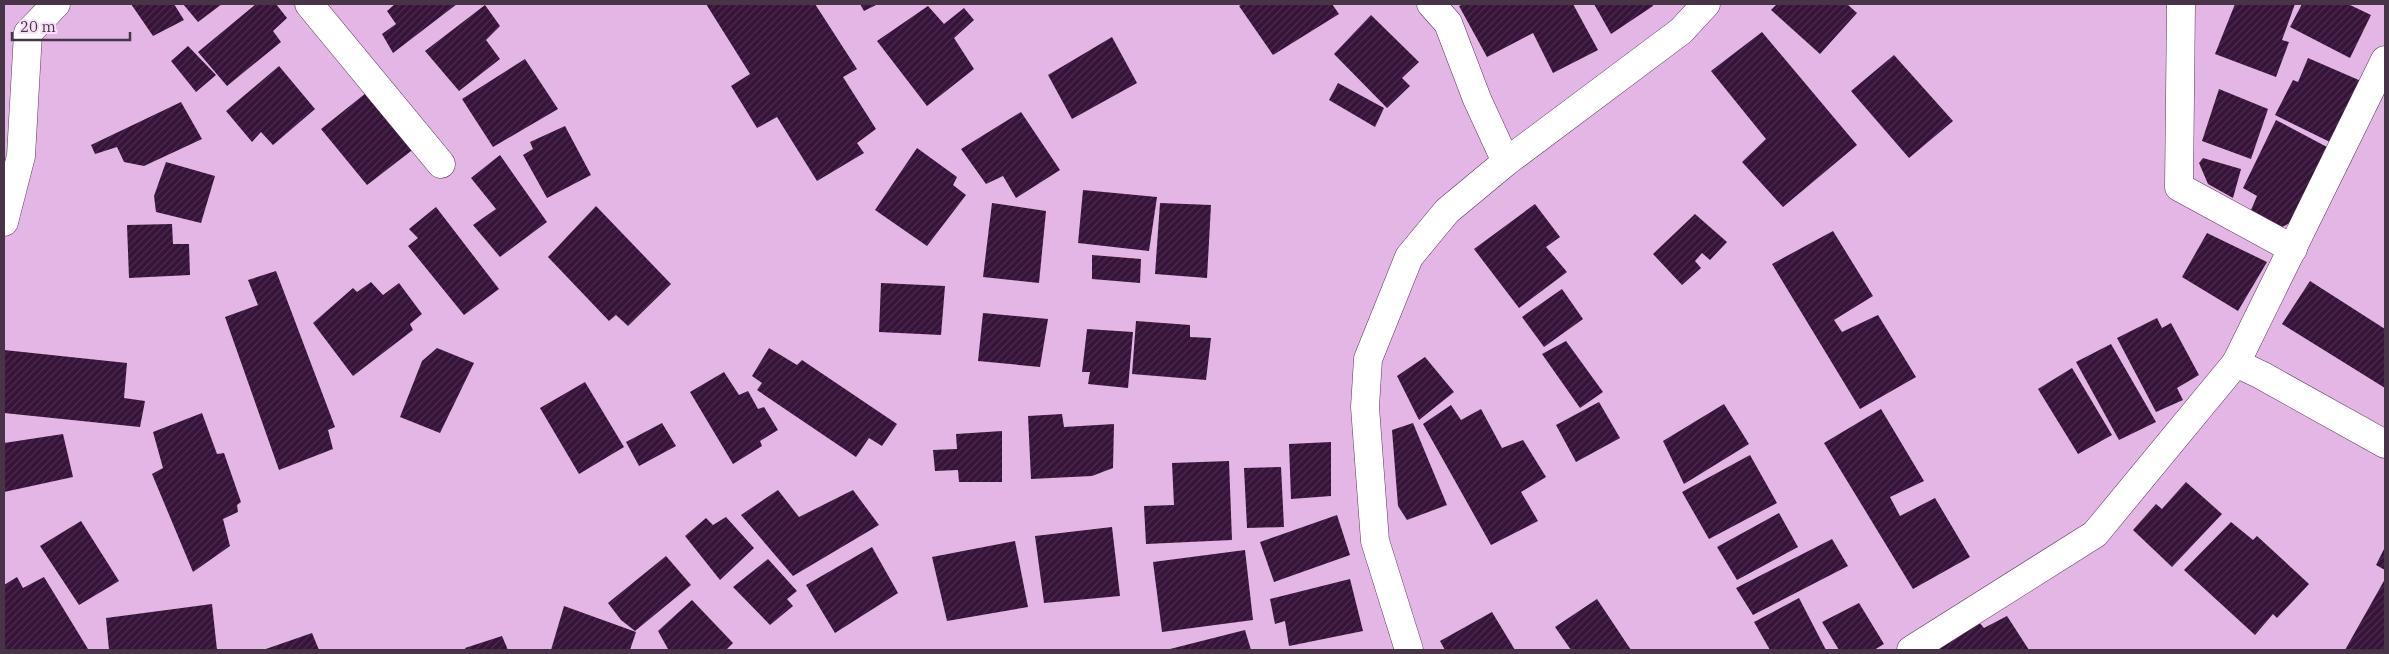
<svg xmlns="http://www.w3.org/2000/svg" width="2389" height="654" font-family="'IBM Plex Serif',serif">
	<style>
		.building { fill: url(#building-hatch) }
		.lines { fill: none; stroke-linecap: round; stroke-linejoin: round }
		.minor-casing { stroke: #5c375f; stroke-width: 29 }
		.tertiary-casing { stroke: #5c375f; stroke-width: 29 }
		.minor { stroke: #fff; stroke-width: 28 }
		.tertiary { stroke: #fff; stroke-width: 28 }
	</style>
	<defs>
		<pattern id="building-hatch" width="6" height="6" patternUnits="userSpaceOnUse" patternTransform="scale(1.25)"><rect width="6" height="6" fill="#361338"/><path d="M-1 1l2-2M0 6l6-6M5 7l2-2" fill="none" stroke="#4c2d4e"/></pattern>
	</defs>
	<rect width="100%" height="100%" fill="#e3b6e5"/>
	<!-- building -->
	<g class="building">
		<path d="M131,4H174L184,20L153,36Z"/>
		<path d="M183,4H222L198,22Z"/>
		<path d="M256,4H276L287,18L273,31L281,42L227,86L198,52Z"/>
		<path d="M395,4H457L393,53L382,34L396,24L387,11Z"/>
		<path d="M706,4H815L857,69L843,77L876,129L857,143L864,153L817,181L777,117L757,128L731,86L750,74Z"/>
		<path d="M860,4H878L864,11Z"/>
		<path d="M1243,4H1332L1339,14L1273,55L1239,6Z"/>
		<path d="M1464,4H1573L1598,50L1553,73L1533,33L1487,57L1459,6Z"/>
		<path d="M1594,4H1653V6L1611,34Z"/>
		<path d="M1777,4H1847L1857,13L1820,54L1771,10Z"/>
		<path d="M2235,4H2295L2282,40L2289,42L2276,77L2215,54Z"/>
		<path d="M2302,4H2348L2371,15L2350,58L2290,27Z"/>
		<path d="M485,5L500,26L486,40L500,59L459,91L425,51Z"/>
		<path d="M928,6L944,24L964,8L974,20L954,38L974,69L927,106L877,41Z"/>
		<path d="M1371,15L1419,62L1402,78L1410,86L1387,108L1334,54Z"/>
		<path d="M1762,32L1857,145L1783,207L1742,162L1766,139L1711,71Z"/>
		<path d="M1112,37L1137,83L1072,119L1048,75Z"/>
		<path d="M188,46L216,75L196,92L171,61Z"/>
		<path d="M1894,55L1953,121L1909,158L1851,91Z"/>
		<path d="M2308,58L2361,81L2332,143L2275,115L2293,80L2298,82Z"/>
		<path d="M525,59L558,109L493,147L462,99Z"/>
		<path d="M279,66L315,109L273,145L261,132L252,142L226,111Z"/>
		<path d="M1338,83L1384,108L1375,127L1329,100Z"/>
		<path d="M2219,89L2268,109L2251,159L2202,141Z"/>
		<path d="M366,93L415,148L367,185L321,129Z"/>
		<path d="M181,102L202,139L144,166L124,162L117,147L95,154L91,145Z"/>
		<path d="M1021,112L1060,170L1016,198L1003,176L986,184L961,149Z"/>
		<path d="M2276,120L2327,147L2296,220L2282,227L2251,210L2257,196L2243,188Z"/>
		<path d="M565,126L591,175L547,198L523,155L533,149L530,142Z"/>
		<path d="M917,148L957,177L953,185L966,195L927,246L875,210Z"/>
		<path d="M500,155L547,222L500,257L473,225L496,209L471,178Z"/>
		<path d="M2203,158L2241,169L2233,198L2208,184L2199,163Z"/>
		<path d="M166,162L215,176L201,223L156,212L154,196Z"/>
		<path d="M1083,190L1157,197L1149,251L1078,243Z"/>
		<path d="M992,203L1046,211L1039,283L983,277Z"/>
		<path d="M1160,203L1211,205L1207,278L1155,274Z"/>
		<path d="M1535,204L1560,237L1546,247L1567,272L1519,308L1474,249Z"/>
		<path d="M596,206L671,284L628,326L616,315L609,321L548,257Z"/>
		<path d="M436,207L499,289L464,315L408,246L418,238L409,229Z"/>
		<path d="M1695,214L1727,242L1710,260L1702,253L1695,261L1701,268L1682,285L1653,254Z"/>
		<path d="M172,224L173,244H189L190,275L129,278L127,225Z"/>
		<path d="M1833,231L1873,296L1834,320L1842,332L1878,315L1916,377L1860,409L1772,264Z"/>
		<path d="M2207,233L2267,262L2238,311L2182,277Z"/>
		<path d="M1092,255L1141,259L1140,283L1092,279Z"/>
		<path d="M276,271L335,427L328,430L333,449L279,470L225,317L258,305L248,280Z"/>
		<path d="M2310,281L2385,329V388L2282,324Z"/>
		<path d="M371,282L383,295L399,283L422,314L410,324L413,330L353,376L313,323L353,288L357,292Z"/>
		<path d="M881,283L945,286L941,335L879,332Z"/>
		<path d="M1562,289L1583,319L1544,347L1522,317Z"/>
		<path d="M983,313L1048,319L1040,367L978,361Z"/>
		<path d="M2157,318L2162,328L2171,323L2199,375L2177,388L2183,400L2156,412L2117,338Z"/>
		<path d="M1136,321L1190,325V337L1211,338L1206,380L1132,374Z"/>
		<path d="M1087,329L1133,332L1128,388L1088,384L1090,372H1082Z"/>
		<path d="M1566,341L1603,392L1580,408L1542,354Z"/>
		<path d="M2111,344L2156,422L2119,440L2076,362Z"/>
		<path d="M437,348L474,363L440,433L400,417L422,361Z"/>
		<path d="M769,348L797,365L802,360L897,424L882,446L869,438L856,457L757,390L762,383L752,376Z"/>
		<path d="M4,350L127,363L124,398L145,401L140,427L4,413Z"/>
		<path d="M1425,357L1454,392L1419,420L1397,376Z"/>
		<path d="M2072,368L2112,435L2078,454L2038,389Z"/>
		<path d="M724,372L739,395L748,391L758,409L764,407L778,430L760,441L762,446L733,464L690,392Z"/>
		<path d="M585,382L624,447L579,474L540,408Z"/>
		<path d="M1599,402L1620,438L1576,462L1556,425Z"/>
		<path d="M1724,404L1749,444L1684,484L1663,441Z"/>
		<path d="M1451,405L1461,420L1481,409L1502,448L1523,440L1546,477L1521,492L1538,521L1491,545L1423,424Z"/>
		<path d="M1881,409L1924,481L1890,497L1900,516L1935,498L1970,557L1913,589L1824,443Z"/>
		<path d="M202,413L217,454L224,453L241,502L237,505L238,512L223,519L230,546L193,572L152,474L163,468L153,432Z"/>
		<path d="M1062,414L1064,427L1114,424L1113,468L1092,476L1031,479L1028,416Z"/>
		<path d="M662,423L676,446L639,466L626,442Z"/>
		<path d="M1413,423L1447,505L1407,520L1398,506L1392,430Z"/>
		<path d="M1002,431V482H959L958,470L935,471L933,450L957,449L956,434Z"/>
		<path d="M63,434L73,477L4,492V443Z"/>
		<path d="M1331,442V496L1291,499L1289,444Z"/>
		<path d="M1750,455L1777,503L1709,539L1682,492Z"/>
		<path d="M1229,461L1232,540L1146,544L1144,506L1174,505L1172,463Z"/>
		<path d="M1281,467L1284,527L1247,528L1244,468Z"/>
		<path d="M2186,482L2222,514L2172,567L2133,530L2156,504L2162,509Z"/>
		<path d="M778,490L799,517L853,490L879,525L793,576L741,515Z"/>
		<path d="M1779,513L1798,547L1737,580L1717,547Z"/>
		<path d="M1337,515L1350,555L1274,582L1260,542Z"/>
		<path d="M726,517L754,548L720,580L685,536L706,518L713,525Z"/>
		<path d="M81,521L119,581L79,605L40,546Z"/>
		<path d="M2231,522L2253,540L2257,536L2309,584L2277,618L2273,614L2255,635L2184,570Z"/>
		<path d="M1112,527L1120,596L1044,603L1035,536Z"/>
		<path d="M1832,539L1848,566L1753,615L1736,588Z"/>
		<path d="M1015,541L1028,607L947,621L932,557Z"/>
		<path d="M872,547L898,593L835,633L806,585Z"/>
		<path d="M2385,547V570L2376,565Z"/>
		<path d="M1245,550L1253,620L1162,632L1153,562Z"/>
		<path d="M666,556L691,585L635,631L621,620L608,603Z"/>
		<path d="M768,559L797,591L787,599L793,606L770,625L733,587Z"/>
		<path d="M17,577L23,588L44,577L88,649L4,650V585Z"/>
		<path d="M1350,579L1363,631L1289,646L1285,621L1275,624L1270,599Z"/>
		<path d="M2385,579V650H2345Z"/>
		<path d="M1799,598L1826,650H1770L1754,622Z"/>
		<path d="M1597,599L1631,650H1571L1555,627Z"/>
		<path d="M692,600L733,643L726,650L668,649L658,631Z"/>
		<path d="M1859,603L1884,644L1874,650H1839L1822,622Z"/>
		<path d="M212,604L217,650H109L106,618Z"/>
		<path d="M564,606L636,632L630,650H551Z"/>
		<path d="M1492,612L1515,650H1445L1440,641Z"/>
		<path d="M2007,616L2029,650H1940L1938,648L1978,621L1984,628Z"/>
		<path d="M1245,630L1251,650H1166Z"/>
		<path d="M312,633L319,650H263Z"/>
		<path d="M502,636L508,650H466L465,648Z"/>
	</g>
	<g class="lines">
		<defs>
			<g id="minor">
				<path d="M309,4L441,164"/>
				<path d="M1431,4L1448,23L1477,99L1506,162"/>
				<path d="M2181,4L2179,187L2293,249"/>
				<path d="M4,222L21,156L28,33L56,4"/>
				<path d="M2236,363L2385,60"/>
				<path d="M1911,650L2095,534L2236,363L2261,375L2385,444"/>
			</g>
			<path id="tertiary" d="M1409,650L1375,541L1365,407L1368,359L1409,257L1447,211L1506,162L1681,31L1706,4"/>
		</defs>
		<!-- minor casing -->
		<use href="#minor" class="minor-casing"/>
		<!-- tertiary casing -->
		<use href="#tertiary" class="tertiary-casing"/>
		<!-- minor -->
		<use href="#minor" class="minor"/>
		<!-- tertiary -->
		<use href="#tertiary" class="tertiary"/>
	</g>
	<!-- border -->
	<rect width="2389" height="654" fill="none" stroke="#473547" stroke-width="10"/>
	<!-- scale -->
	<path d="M12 32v8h118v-8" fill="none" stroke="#473547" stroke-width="2.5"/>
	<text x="20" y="32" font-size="15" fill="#473547" stroke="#f7e0f7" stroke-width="4" paint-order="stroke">20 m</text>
</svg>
